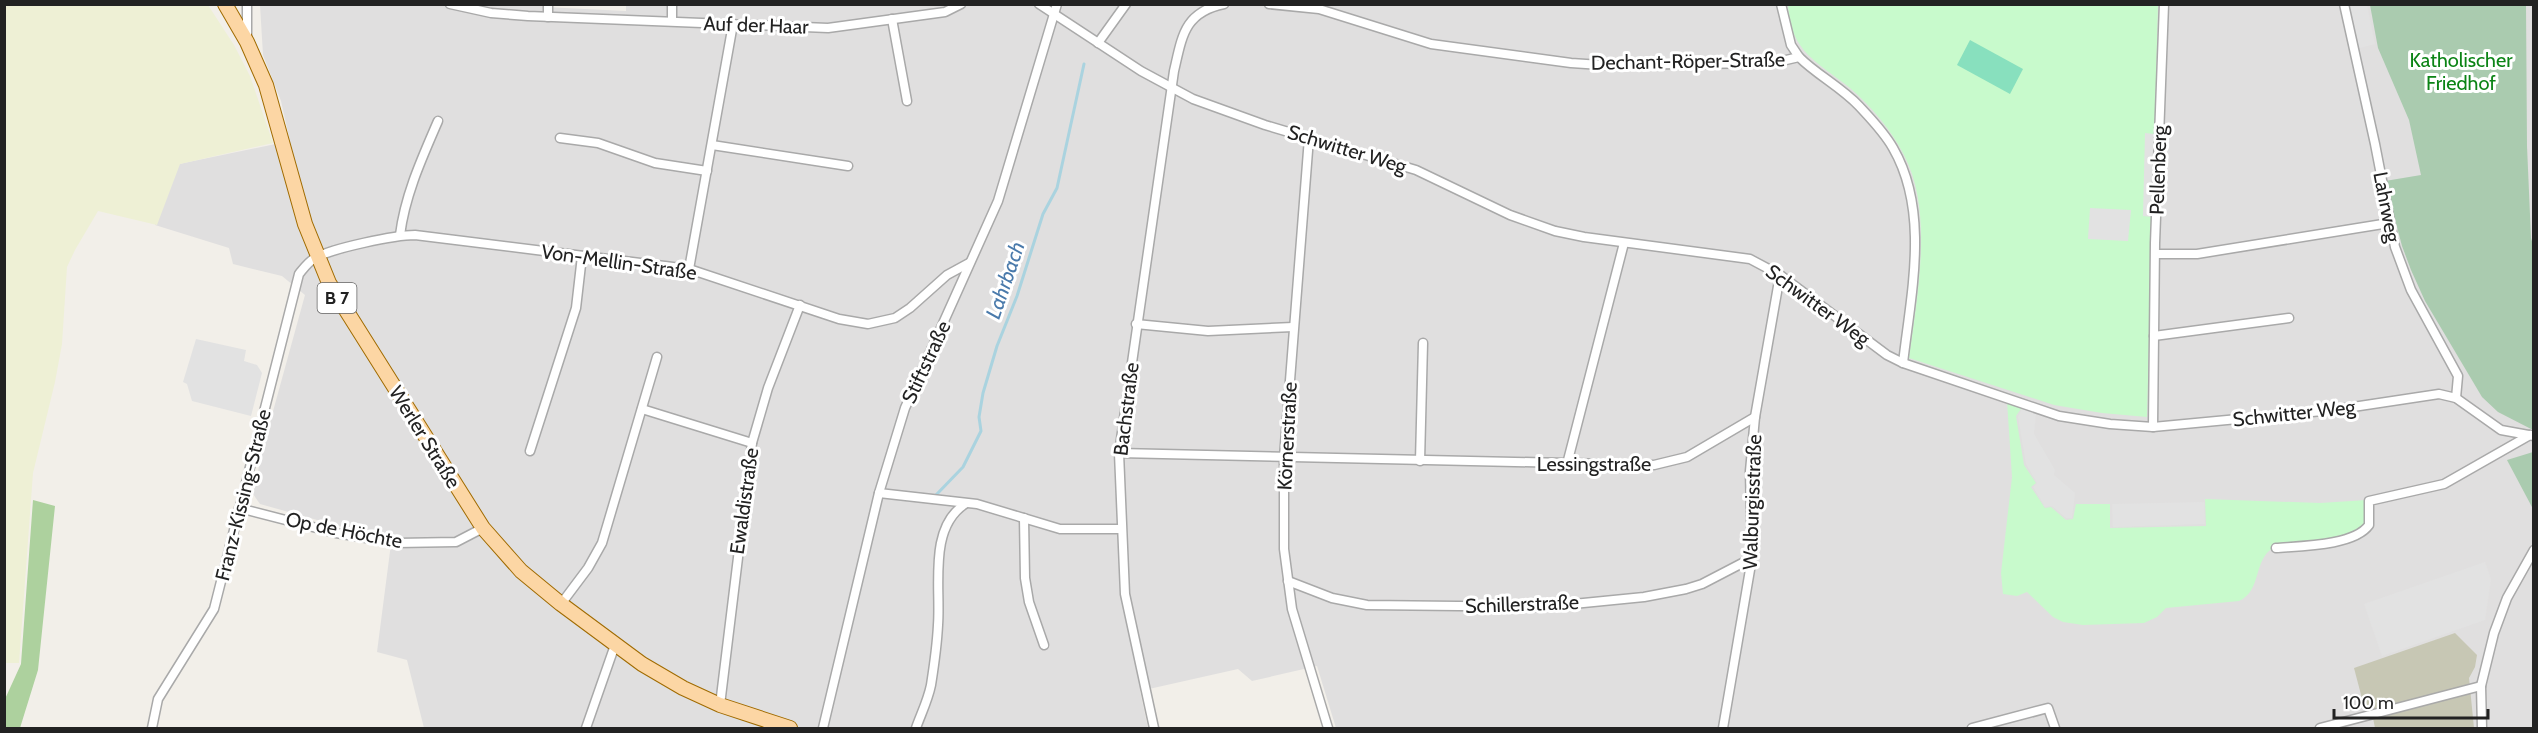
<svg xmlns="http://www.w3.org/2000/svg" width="2538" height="733" font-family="Cabin,sans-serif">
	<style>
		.residential { fill: #e0dfdf }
		.construction { fill: #c7c7b4 }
		.farmland { fill: #eef0d5 }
		.forest { fill: #add19e }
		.cemetery { fill: #aacbaf }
		.park { fill: #c8facc }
		.pitch { fill: #88e0be }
		.parking { fill: #e2e2e2 }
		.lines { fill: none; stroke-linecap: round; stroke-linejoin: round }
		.stream { stroke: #aad3df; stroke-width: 3 }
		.street-casing { stroke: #a9a9a9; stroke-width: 11 }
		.primary-casing { stroke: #a06b00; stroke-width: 16 }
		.street { stroke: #fff; stroke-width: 8 }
		.primary { stroke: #fcd6a4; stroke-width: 14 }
		.labels { text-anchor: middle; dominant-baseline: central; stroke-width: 6; stroke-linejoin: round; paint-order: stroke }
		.shield { fill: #fff; stroke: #646464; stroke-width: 1.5 }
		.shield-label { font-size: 18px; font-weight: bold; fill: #222 }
		.street-label { font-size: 20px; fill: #222; stroke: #fff }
		.park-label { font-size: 20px; fill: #0c8416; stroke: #fff }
		.water-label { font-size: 21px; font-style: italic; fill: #4a7aab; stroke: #fff }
	</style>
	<rect width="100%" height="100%" fill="#f2efe9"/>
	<!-- residential -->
	<path class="residential" d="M544,4V7L626,11V4L2533,5V728H1336L1317,666L1252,681L1238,669L1140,691L1148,728H424L407,660L377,652L392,536L360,532L260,504L253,494L264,444L305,295L282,276L233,264L229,248L155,225L179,164L290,141L281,101L263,55L260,5Z"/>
	<!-- construction -->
	<path class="construction" d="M2455,633L2477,655L2475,667L2469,678L2474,728H2375L2371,708L2365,710L2354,668Z"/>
	<!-- farmland -->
	<path class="farmland" d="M5,4L208,5L234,45L250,76L273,143L180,164L157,225L98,211L75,250L67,267L62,344L55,382L33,473L19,663H5Z"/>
	<!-- forest -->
	<path class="forest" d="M33,500L55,506L38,670L20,728H5V699L21,664Z"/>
	<!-- cemetery -->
	<g class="cemetery">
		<path d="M2370,5H2526L2527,146L2531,238L2534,249L2533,430L2498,412L2482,397L2425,301L2411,270L2402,246L2385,181L2421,175L2409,120L2378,48Z"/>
		<path d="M2533,452H2534L2533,509L2507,460Z"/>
	</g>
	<!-- park -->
	<g class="park">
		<path d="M1788,5H2158L2147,417L2102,413L2054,405L1909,358C1917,296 1934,212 1904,155C1892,131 1871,106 1850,88C1818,62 1790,52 1788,5Z"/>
		<path d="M2007,401L2023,406L2016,416L2024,465L2036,483L2031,487L2045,508L2051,507L2066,520L2073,519L2076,504H2110V528L2206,526L2205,499L2320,503L2367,500V525C2361,529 2354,534 2348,537C2327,547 2292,537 2273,548C2253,560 2262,591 2239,601L2166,608L2157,617L2144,623L2083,625L2063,622L2053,617L2027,592L2017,596L2003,594L2001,573L2012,477Z"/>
	</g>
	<!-- pitch -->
	<path class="pitch" d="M1970,40L2023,69L2010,94L1957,65Z"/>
	<!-- parking -->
	<g class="parking">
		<path d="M2347,5H2367L2375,44L2356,49Z"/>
		<path d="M2145,133L2154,134L2152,217L2143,216Z"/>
		<path d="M2090,208L2131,210L2128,241L2088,239Z"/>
		<path d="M196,339L246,350L244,361L257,365L262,373L251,416L192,401L187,384L183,382Z"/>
		<path d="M2022,409L2036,413L2034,434L2055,470L2054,475L2075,493L2072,518H2066L2052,506L2045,507L2033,487L2037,483L2026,464L2018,417Z"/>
		<path d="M2204,502L2205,524L2113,527L2112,504Z"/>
		<path d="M2485,562L2491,579L2485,620L2382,656L2364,604Z"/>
	</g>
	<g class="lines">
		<!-- stream -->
		<path class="stream" d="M936,495L963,467L981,431L979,417L983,393L997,346L1017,296L1043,214L1057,188L1084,64"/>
		<defs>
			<g id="street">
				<path d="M450,4L491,13L528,16L828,28L945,12L961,4"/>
				<path d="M1039,4L1141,71L1193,99L1265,125L1416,170L1510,215L1555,231L1584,237L1750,259L1780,275L1887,355L1903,363L2059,416L2110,424L2153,427L2333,410L2439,394L2456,398L2501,430L2534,436"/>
				<path d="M1269,4L1319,9L1431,44L1571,63L1601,65L1773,63L1799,57C1817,75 1841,87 1859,106C1871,119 1884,132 1893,148C1930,212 1911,293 1903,363"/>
				<path d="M1781,4L1791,45L1799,57"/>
				<path d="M2344,4L2375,144L2395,247L2411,290L2458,376L2456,398"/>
				<path d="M548,17V4"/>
				<path d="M892,19L907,101"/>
				<path d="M672,21V4"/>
				<path d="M247,38V4"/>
				<path d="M1098,43L1126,4"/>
				<path d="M560,138L598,143L655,163L707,171"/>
				<path d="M1309,138L1284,457V549L1292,609L1328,728"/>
				<path d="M712,145L848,166"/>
				<path d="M400,235C405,195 422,158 438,121"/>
				<path d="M2156,254H2197L2389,223"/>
				<path d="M689,269L733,24"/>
				<path d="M1136,324L1208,331L1293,327"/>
				<path d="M2154,336L2289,318"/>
				<path d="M642,409L752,443"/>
				<path d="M2153,427L2155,243L2164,4"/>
				<path d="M530,451L576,308L582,256"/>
				<path d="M1119,453L1654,465L1687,457L1755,417"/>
				<path d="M1420,461L1423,343"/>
				<path d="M1567,464L1624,243"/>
				<path d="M879,493L977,504L1060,529H1121"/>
				<path d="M239,508L336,533L397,543L456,542L483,528"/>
				<path d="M1024,518L1025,578L1029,602L1044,645"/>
				<path d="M2276,548C2300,546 2354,546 2369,525V501L2444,484L2530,435"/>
				<path d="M1288,581L1332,598L1367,605L1543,607L1644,597L1686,589L1702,584L1752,558"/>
				<path d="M561,604L588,568L602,543L657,357"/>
				<path d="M720,705L752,443L768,388L800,305"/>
				<path d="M152,728L158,699L214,609L299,274C304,268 308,262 315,258C333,248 395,235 415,235L689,269L839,319L868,324L895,318L910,308L947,275L969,263"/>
				<path d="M586,728L615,645"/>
				<path d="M823,728L879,493L905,408L998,201L1057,4"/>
				<path d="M916,728C921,714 928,700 931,685C934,666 937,645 938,625C941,587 928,528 965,504"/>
				<path d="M1154,728L1125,594L1119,453L1174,71C1182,37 1184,12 1224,4"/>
				<path d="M1723,728L1752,558L1750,471L1755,417L1780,275"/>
				<path d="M1972,728L2048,708L2055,728"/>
				<path d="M2320,728L2481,686"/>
				<path d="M2482,728L2481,686L2494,633L2507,598L2534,550"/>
			</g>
			<path id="primary" d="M225,4L247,42L266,85L305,224L329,283L483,528L521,571L561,604L642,664L683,688L720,705L790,728"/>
		</defs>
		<!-- street casing -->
		<use href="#street" class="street-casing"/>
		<!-- primary casing -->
		<use href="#primary" class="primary-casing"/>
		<!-- street -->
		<use href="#street" class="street"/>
		<!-- primary -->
		<use href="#primary" class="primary"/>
	</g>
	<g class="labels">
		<!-- shield labels -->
		<rect class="shield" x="317.5" y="283" width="39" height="30" rx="4.5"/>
		<g class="shield-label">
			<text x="337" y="298">B 7</text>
		</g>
		<!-- street labels -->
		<g class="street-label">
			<text transform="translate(756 25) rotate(2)">Auf der Haar</text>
			<text transform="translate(1688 61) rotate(-1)">Dechant-Röper-Straße</text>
			<text transform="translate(1347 149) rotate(17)">Schwitter Weg</text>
			<text transform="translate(2158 170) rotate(-88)">Pellenberg</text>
			<text transform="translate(2387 207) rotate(79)">Lahrweg</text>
			<text transform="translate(619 262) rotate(8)">Von-Mellin-Straße</text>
			<text transform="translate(1818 305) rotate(36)">Schwitter Weg</text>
			<text transform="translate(926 362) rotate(-65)">Stiftstraße</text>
			<text transform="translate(1126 409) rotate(-83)">Bachstraße</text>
			<text transform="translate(2294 413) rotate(-6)">Schwitter Weg</text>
			<text transform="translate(1287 436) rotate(-87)">Körnerstraße</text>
			<text transform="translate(425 437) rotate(58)">Werler Straße</text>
			<text x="1594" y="464">Lessingstraße</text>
			<text transform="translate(243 495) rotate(-76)">Franz-Kissing-Straße</text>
			<text transform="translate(744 501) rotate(-82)">Ewaldistraße</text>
			<text transform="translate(1752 502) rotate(-88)">Walburgisstraße</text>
			<text transform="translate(344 530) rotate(11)">Op de Höchte</text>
			<text transform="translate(1522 604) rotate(-2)">Schillerstraße</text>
		</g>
		<!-- park labels -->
		<g class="park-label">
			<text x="2461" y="60">Katholischer<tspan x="2461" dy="23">Friedhof</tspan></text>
		</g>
		<!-- water labels -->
		<g class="water-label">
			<text transform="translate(1005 280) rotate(-71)">Lahrbach</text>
		</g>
	</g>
	<!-- border -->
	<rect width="2538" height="733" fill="none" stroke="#222222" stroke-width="12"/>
	<!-- scale -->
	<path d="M2334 709v9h154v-9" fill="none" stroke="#222222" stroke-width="3"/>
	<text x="2343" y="709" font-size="18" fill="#222222" stroke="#ffffff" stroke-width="4.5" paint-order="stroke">100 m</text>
</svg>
